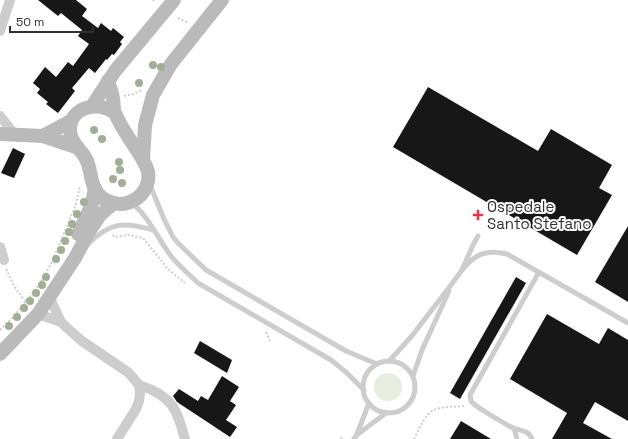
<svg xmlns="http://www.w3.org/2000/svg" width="628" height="439" font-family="'Space Grotesk',sans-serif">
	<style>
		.green { fill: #e7eddf }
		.building { fill: #171717 }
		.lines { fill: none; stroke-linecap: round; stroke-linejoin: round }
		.path { stroke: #cdcdcd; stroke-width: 2; stroke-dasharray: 2 2; stroke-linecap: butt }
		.lane { stroke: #cdcdcd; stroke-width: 5 }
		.street { stroke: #cdcdcd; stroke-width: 10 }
		.secondary { stroke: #bababa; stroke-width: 14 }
		.tree { fill: #a2ae95 }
		.poi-dot { fill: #e3364a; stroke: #fff; stroke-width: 1.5 }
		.labels { text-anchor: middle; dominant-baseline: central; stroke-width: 4; stroke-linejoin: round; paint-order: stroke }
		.poi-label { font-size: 15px; fill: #303030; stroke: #fff; text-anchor: start }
	</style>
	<rect width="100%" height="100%" fill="#fff"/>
	<!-- green -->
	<circle class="green" cx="388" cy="387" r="14"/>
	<!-- building -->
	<g class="building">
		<path d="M38,0H76L87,9L82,16L98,28L101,23L111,31L113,28L124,37L120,42L122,44L114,55L112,54L107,60L106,59L95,73L89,68L72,88L75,91L58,113L46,104L48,102L37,93L40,89L33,83L45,67L56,77L68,62L73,66L89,44L78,36L82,30L61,13L58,16Z"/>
		<path d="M428,87L538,151L551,129L612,165L599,188L612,195L577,255L393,147Z"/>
		<path d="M13,148L25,154L14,178L1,173Z"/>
		<path d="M628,226V302L595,282Z"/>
		<path d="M516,277L526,283L460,399L450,393Z"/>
		<path d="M547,314L599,344L608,328L628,340V421L595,402L583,423L612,439H552L567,413L510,379Z"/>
		<path d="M200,341L232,360L227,373L194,353Z"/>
		<path d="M222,376L239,387L230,401L236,405L226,420L237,427L230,437L177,402L173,396L179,389L198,401L201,396L208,400Z"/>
		<path d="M461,421L491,439H450Z"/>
	</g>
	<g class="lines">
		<!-- path -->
		<g class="path">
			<path d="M153,1L154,0"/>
			<path d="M178,18L189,23"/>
			<path d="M124,96L133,94L142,90"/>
			<path d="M113,235L114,237L128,235L143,238L168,269L185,283"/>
			<path d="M6,269L14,286L26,302"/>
			<path d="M0,330L15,315L39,285L52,262L76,204L80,186"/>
			<path d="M266,332L270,341"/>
			<path d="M341,439L342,437"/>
			<path d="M414,439C419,430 424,415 434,410C442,406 456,407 465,406"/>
		</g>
		<!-- lane -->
		<g class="lane">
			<path d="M150,185L164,219L173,237L178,243L206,270L346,351L377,364"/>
			<path d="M132,203C149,217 158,239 171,256C179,266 189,274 198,283L331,360L347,373L364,390"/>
			<path d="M88,244C111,221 124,222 154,230"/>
			<path d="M462,270C475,254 486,249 507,254L628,323"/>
			<path d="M389,361L411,337L451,285L462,270L473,245L478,236"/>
			<circle cx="389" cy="387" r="26"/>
			<path d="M413,376L422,350L449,291"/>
			<path d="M514,428L517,439"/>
			<path d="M358,434L386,413"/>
			<path d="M354,439L357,434L369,403"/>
			<path d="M532,439C528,429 519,431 511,427C499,420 486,413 475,405L471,401L470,395L539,272"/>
		</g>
		<!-- street -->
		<g class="street">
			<path d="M0,31L10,0"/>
			<path d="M0,116L15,135"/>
			<path d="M0,247L4,260"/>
			<path d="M50,298L61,322L66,327L82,341L129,373L139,385L140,394L139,401L136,409L117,439"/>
			<path d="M38,314L61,322"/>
			<path d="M139,385C172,396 176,407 185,439"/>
		</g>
		<!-- secondary -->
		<g class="secondary">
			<path d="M108,81C110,87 112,93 113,98C114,103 113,109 115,113C121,128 132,142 140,155C143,160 147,166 148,172C150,183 144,195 134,200C121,208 102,203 95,189C90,180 91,168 86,159C81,149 71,144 70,131C69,107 98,100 115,113"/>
			<path d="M92,106L115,71L174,0"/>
			<path d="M0,134L43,136L76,147"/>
			<path d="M43,136L71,121"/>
			<path d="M143,160L145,125L153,95L171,64L222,0"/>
			<path d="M78,234L92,204L95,188"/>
			<path d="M0,354L38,314L75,258L90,230L100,215L114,203"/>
		</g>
	</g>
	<!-- trees -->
	<g class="tree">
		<circle cx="153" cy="65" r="4"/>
		<circle cx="161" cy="67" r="4"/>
		<circle cx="139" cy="83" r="4"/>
		<circle cx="94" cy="130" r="4"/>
		<circle cx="102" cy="139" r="4"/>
		<circle cx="119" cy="162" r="4"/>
		<circle cx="120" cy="170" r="4"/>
		<circle cx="113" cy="179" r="4"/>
		<circle cx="122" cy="183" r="4"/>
		<circle cx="84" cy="202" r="4"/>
		<circle cx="77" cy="214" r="4"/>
		<circle cx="72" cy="224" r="4"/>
		<circle cx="69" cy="232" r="4"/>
		<circle cx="65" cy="241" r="4"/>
		<circle cx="61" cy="250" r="4"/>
		<circle cx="56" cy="259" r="4"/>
		<circle cx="46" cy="277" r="4"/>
		<circle cx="42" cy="285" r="4"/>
		<circle cx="36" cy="293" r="4"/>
		<circle cx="30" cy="301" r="4"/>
		<circle cx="24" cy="308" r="4"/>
		<circle cx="17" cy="317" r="4"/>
		<circle cx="9" cy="326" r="4"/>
	</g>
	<!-- markers -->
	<path class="poi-dot" d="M476 209h4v4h4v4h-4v4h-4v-4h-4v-4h4z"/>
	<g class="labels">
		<!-- poi labels -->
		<g class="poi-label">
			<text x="487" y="206">Ospedale<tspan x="487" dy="17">Santo Stefano</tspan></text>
		</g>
	</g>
	<!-- scale -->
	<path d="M10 26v6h83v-6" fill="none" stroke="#303030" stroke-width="2"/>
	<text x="16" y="26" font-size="12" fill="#303030" stroke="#ffffff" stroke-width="3" paint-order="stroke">50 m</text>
</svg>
